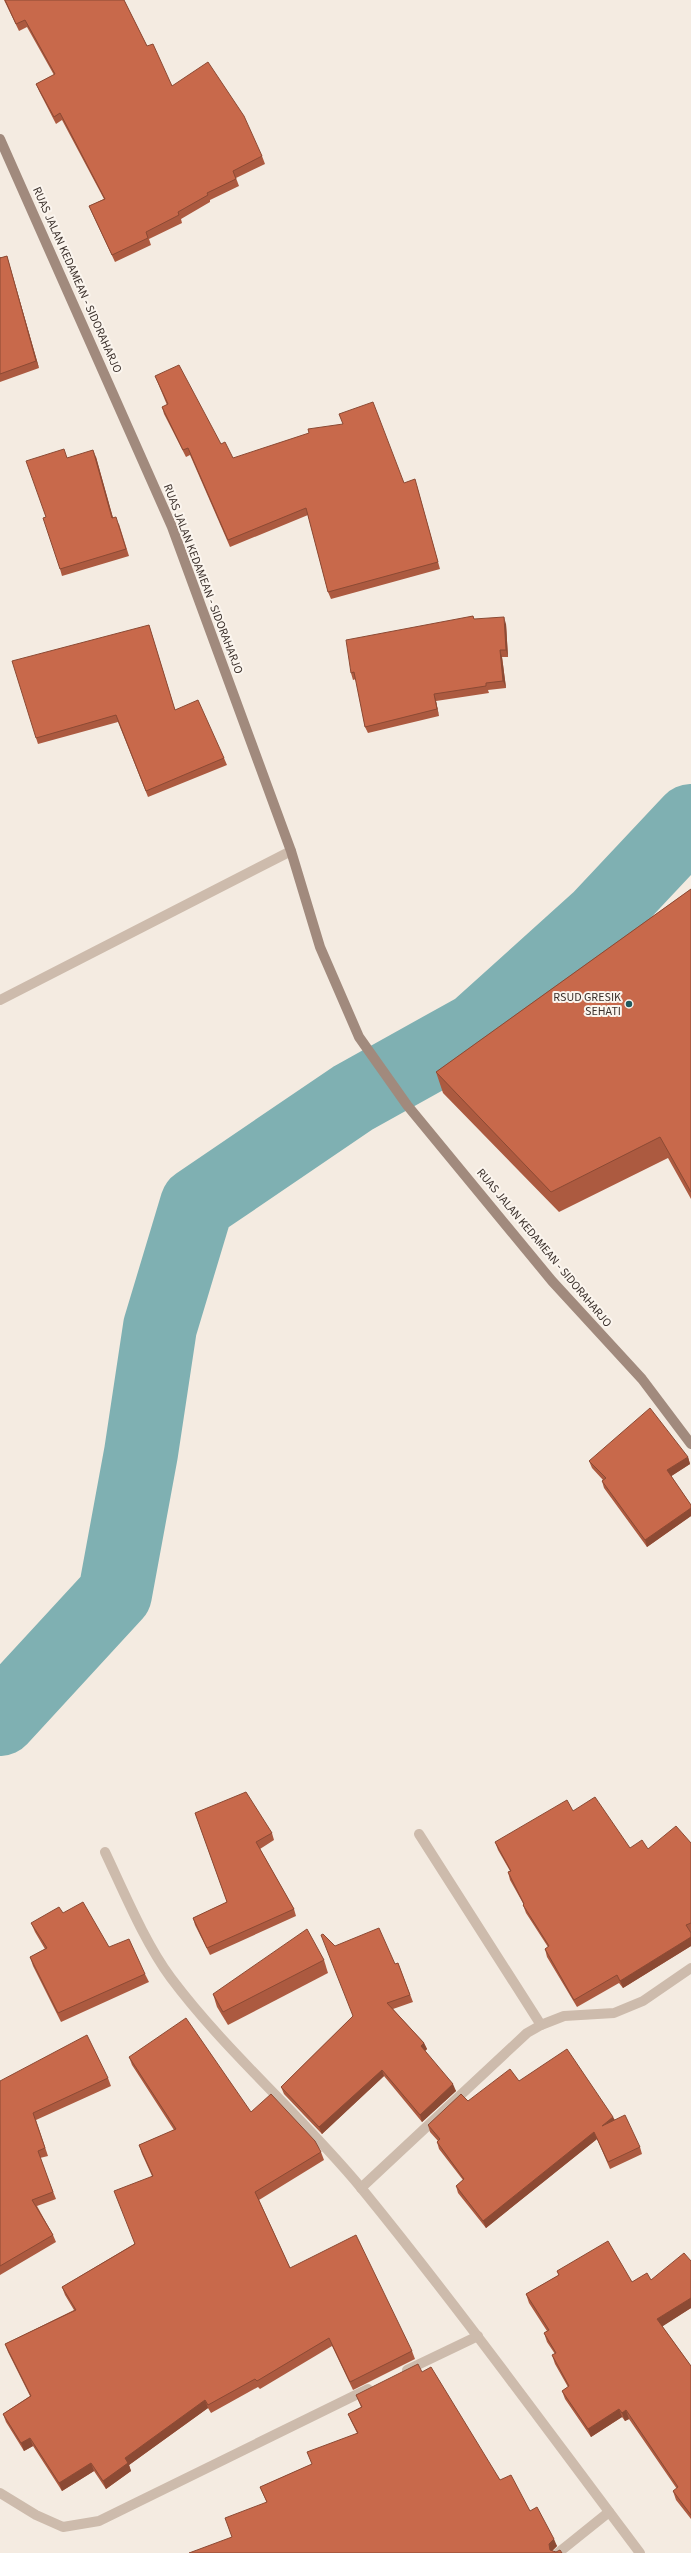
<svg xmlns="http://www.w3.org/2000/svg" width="691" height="2553" font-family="'Source Sans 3',sans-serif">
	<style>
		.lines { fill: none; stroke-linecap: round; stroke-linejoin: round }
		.river { stroke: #7fb0b2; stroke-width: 74 }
		.minor { stroke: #cdbbac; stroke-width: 10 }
		.secondary { stroke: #a18a7d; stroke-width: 10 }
		.wall { fill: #ac5a40 }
		.shaded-wall { fill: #8c4a34 }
		.building { fill: #c8694b; stroke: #8c4a34 }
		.poi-dot { fill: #1f5a5e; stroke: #fbf5ee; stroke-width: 1.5 }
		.labels { text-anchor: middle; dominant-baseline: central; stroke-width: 4; stroke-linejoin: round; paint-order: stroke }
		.street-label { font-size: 12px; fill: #3b302b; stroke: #fbf5ee }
		.poi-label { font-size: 12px; fill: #3b302b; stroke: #fbf5ee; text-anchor: end }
	</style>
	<rect width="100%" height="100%" fill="#f4ebe1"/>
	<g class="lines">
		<!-- river -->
		<path class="river" d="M0,1719L115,1594L141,1453L160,1327L197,1204L353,1098L477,1029L599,919L691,821"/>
		<!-- minor -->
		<g class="minor">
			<path d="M0,1000L291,851"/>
			<path d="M419,1834L541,2025"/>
			<path d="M105,1852C124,1892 145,1943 171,1978C228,2054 302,2116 362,2189C459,2308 548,2431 640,2553"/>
			<path d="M361,2188L527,2033L541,2025L564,2016L614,2013L643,2001L691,1968"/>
			<path d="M407,2370L478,2336"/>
			<path d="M0,2493L36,2515L63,2527L99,2521L368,2389"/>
			<path d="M558,2553L609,2512"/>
		</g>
		<!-- secondary -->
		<path class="secondary" d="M0,139L172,527L291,851L320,947L359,1037L407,1105L552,1281L642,1379L691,1444"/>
	</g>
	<!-- wall -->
	<g class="wall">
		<path d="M4,0H124L147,46L172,86L262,156L265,164L236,178L239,186L210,200V202L181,219L182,223L149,239L151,245L115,262L92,213L89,206L104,199L62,120L56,124L39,91L36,84L54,75L27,27L19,31Z"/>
		<path d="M7,256L39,368L0,382V257V258Z"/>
		<path d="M155,376L221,444L233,458L404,483L417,486L440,569L331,599L328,592L308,515L230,547L190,455L186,457L164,414L162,407L167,405Z"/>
		<path d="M96,457L113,518L119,524L129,556L62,576L60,569L67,458Z"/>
		<path d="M473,616L474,619L506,624L508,657H502L506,688L488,690L489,693L436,701L439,716L368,733L365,727L356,679L353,680L351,673Z"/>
		<path d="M149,625L175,710L224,758L227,765L148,797L118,722L38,744L36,738Z"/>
		<path d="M691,889V1199L668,1158L559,1212L443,1093L436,1072Z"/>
		<path d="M688,1457L690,1464L671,1476L691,1505V1516L647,1547L604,1488L602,1481L603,1480L592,1468L589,1461Z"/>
		<path d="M573,1811L630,1848L648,1849L691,1843V1932H690L691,1933V1946L623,1988L619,1983L577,2007L547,1957L545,1949L548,1947L526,1913L523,1905H524L510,1880L508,1872L510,1871L498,1850L495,1842Z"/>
		<path d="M195,1813L272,1833L274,1840L260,1849L294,1909L296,1916L210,1955L195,1925L193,1918L227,1902Z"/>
		<path d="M31,1923L109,1947L145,1974L149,1982L61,2022L33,1966L30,1957L45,1949L35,1932Z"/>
		<path d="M335,1946L395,1964L398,1963L413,2002L393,2009L424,2043L427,2049L425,2051L456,2091L422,2122L384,2076L322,2134L284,2094L281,2087L353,2016Z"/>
		<path d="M324,1960L328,1973L228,2025L217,2007L213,1994Z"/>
		<path d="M129,2057L251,2112L321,2152L324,2160L259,2200L290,2268L412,2351L415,2359L353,2390L332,2346L260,2389L258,2387L211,2413L208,2408L129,2465L131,2471L106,2489L94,2471L62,2491L33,2446L24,2451L6,2422L3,2414L30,2396L8,2352L5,2344L74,2310L65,2295L62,2287L134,2244L152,2176L142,2154L139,2145L174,2130L132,2065Z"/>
		<path d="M108,2078L111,2086L36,2120L48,2156L40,2158L56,2199L37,2206L53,2235L56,2242L0,2275V2081Z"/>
		<path d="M519,2081L613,2117L615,2120L640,2147L642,2154L610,2169L597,2139L486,2228L458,2193L456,2186L463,2180L439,2149L437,2142L438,2141L430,2132L428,2125L468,2101Z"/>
		<path d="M691,2261V2308L662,2326L691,2366V2519L676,2500L673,2491L677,2489L629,2419L625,2421L622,2417L591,2437L565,2399L562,2391L568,2387L555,2364L552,2355L555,2354L547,2342L544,2333L547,2331L529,2303L526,2294L559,2275L557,2271L632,2282L651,2280Z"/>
		<path d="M422,2372L500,2480L530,2511L557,2546L552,2551L556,2552L232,2537L267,2503L260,2487L312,2464L357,2433L351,2421L348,2414L361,2407L356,2395Z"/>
	</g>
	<!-- shaded-wall -->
	<g class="shaded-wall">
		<path d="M7,256L39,368L36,361Z"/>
		<path d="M93,450L96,457L115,525L112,518Z"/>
		<path d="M504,617L506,624L508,657L506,650Z"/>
		<path d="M500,650L502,657L506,688L503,681Z"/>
		<path d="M434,694L436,701L439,716L437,709Z"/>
		<path d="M688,1457L690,1464L670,1477L667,1470Z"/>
		<path d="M691,1508V1516L647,1547L645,1540Z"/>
		<path d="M691,1937V1946L623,1988L620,1981Z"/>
		<path d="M424,2043L427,2049L424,2052L421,2046Z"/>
		<path d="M382,2070L384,2076L322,2134L319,2127Z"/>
		<path d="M453,2084L456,2091L422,2122L420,2115Z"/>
		<path d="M613,2117L616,2124L602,2126Z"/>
		<path d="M594,2132L597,2139L486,2228L483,2221Z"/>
		<path d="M691,2298V2308L660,2328L657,2319Z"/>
		<path d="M205,2400L208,2408L129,2465L131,2471L106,2489L103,2481L125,2458Z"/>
		<path d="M619,2409L622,2417L591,2437L588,2429Z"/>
		<path d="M626,2410L629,2419L625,2421L622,2413Z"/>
		<path d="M30,2438L33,2446L24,2451L21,2443Z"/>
		<path d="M91,2463L94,2471L62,2491L59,2483Z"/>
		<path d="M554,2539L557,2546L552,2551L550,2550L549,2544Z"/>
	</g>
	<!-- building -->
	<g class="building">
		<path d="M5,0H124L147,46L153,44L172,86L208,62L244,116L262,156L233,171L236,179L207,193L208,195L178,212L179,215L146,232L148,238L112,255L89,206L105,199L60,113L54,117L36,84L55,74L25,20L16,24Z"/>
		<path d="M7,256L36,361L0,374V257V258Z"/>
		<path d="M179,365L221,444L225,442L233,458L309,433L308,429L343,424L339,414L373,402L404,483L415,479L438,562L328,592L306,508L228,540L188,448L183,450L162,407L168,404L155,376Z"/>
		<path d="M64,449L67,458L93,450L112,518L116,517L126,549L60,569L43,518L46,517L26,461Z"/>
		<path d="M473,616L474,619L504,617L506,650H500L503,681L486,683V686L434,694L437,709L365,727L354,672L351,673L346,640Z"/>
		<path d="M149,625L175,710L198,700L224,758L146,791L116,715L36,738L12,661Z"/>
		<path d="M691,889V1192L660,1137L551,1192L436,1072Z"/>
		<path d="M650,1408L688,1457L667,1470L691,1505V1508L645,1540L602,1481L606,1478L589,1461Z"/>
		<path d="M246,1792L272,1833L256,1842L294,1909L207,1948L193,1918L227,1902L195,1813Z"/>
		<path d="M595,1797L630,1848L642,1840L648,1849L676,1826L691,1843V1923L686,1925L691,1933V1937L620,1981L617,1975L574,2000L545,1949L549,1946L523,1905L524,1904L508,1872L511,1871L495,1842L567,1800L573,1811Z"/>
		<path d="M83,1902L109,1947L129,1939L145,1974L58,2013L30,1957L47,1948L31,1923L59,1907L63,1913Z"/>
		<path d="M379,1928L395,1964L398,1963L410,1995L387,2003L424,2043L421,2046L453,2084L420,2115L382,2070L319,2127L281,2087L353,2016L321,1935L323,1934L335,1946Z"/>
		<path d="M307,1929L324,1960L223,2012L213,1994Z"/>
		<path d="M186,2018L251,2112L271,2094L315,2141L321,2152L255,2192L290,2268L356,2235L412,2351L350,2382L329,2338L257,2381L255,2379L208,2405L205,2400L125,2458L128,2463L103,2481L91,2463L59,2483L30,2438L21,2443L3,2414L31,2396L5,2344L76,2310L62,2287L135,2244L114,2191L153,2176L139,2145L176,2129L129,2057Z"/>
		<path d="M87,2035L108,2078L33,2113L45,2148L38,2151L53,2192L32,2200L53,2235L0,2266V2081Z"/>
		<path d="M567,2049L613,2117L602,2126L625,2115L640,2147L608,2162L594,2132L483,2221L456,2186L464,2179L437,2142L440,2139L428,2125L461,2094L468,2101L510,2069L519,2081Z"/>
		<path d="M608,2241L632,2282L647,2273L651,2280L684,2253L691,2261V2298L657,2319L691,2366V2515L673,2491L678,2487L626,2410L622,2413L619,2409L588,2429L562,2391L569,2386L552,2355L556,2353L544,2333L549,2330L526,2294L559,2275L557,2271Z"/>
		<path d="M418,2364L422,2372L431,2367L500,2480L511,2475L530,2511L537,2507L554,2539L549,2544L550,2550L556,2552L560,2550L562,2553H189L232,2537L225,2518L267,2502L260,2487L312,2464L307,2452L358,2433L348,2414L362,2407L356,2395Z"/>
	</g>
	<!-- markers -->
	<circle class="poi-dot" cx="629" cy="1004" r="4"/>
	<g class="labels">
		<!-- street labels -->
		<g class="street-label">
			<text transform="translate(77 280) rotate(66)">RUAS JALAN KEDAMEAN - SIDORAHARJO</text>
			<text transform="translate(203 579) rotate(69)">RUAS JALAN KEDAMEAN - SIDORAHARJO</text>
			<text transform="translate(544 1248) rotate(50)">RUAS JALAN KEDAMEAN - SIDORAHARJO</text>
		</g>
		<!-- poi labels -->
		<g class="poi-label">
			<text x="621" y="997">RSUD GRESIK<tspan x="621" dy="14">SEHATI</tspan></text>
		</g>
	</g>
</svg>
